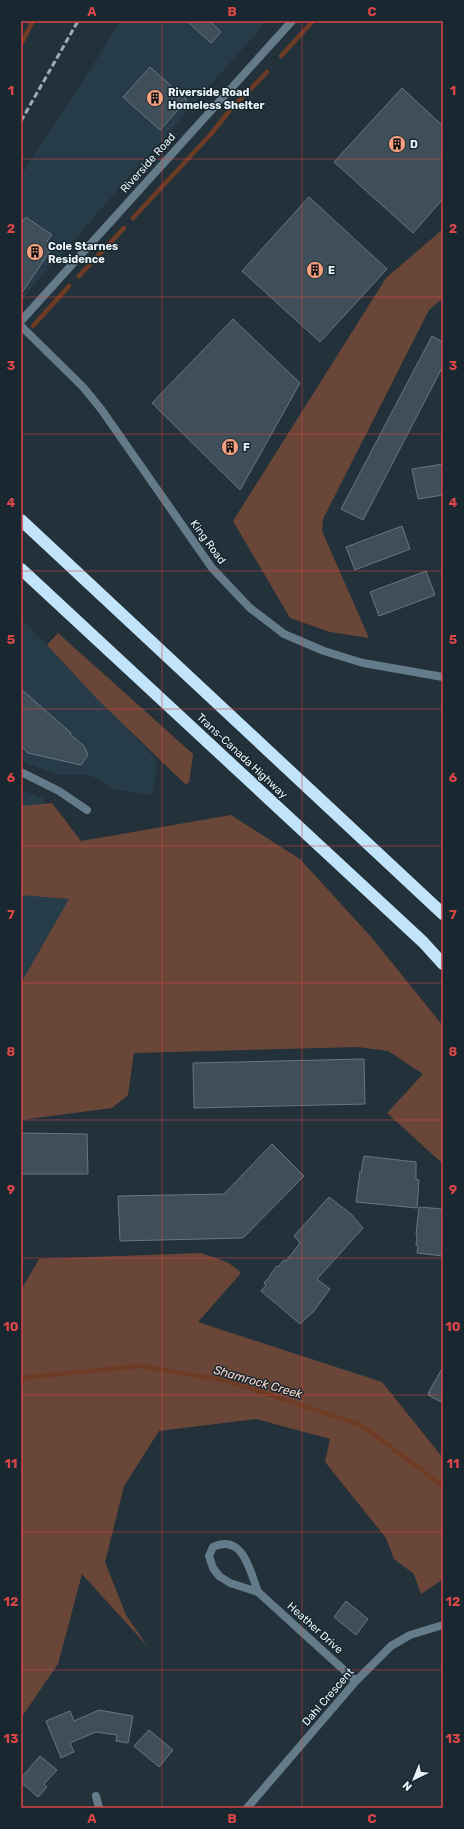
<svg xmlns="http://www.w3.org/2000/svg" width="464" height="1829" font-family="Rubik,sans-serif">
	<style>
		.built { fill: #263c49 }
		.green { fill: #6a4638 }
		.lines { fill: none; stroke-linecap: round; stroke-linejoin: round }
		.stream { stroke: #6e3b25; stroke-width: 4.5 }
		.building { fill: #3f4f59; stroke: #667782 }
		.minor { stroke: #647c8a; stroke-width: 8 }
		.tertiary { stroke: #647c8a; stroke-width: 8 }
		.motorway { stroke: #c1e4fa; stroke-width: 12 }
		.rail { stroke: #a0acb3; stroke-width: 3; stroke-dasharray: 6 3; stroke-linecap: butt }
		.grid { fill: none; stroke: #d94647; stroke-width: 1; stroke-opacity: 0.55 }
		.labels { text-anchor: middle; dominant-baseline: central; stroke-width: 3; stroke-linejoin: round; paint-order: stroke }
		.poi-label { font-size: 11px; font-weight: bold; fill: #e9f2f8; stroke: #182730; text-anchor: start }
		.street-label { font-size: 11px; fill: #e9f2f8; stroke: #182730 }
		.water-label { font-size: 12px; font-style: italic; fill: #f9d5c7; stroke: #182730 }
		.neatline { fill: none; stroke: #d94647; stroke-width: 1.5 }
		.grid-label { font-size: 13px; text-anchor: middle; font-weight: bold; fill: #d94647 }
	</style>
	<rect width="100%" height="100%" fill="#22313a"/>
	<!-- built -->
	<g class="built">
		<path d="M121,21H267L21,300V176Z"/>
		<path d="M21,619L157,760L153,795L112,789L102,780L87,775H57L26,763L21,758Z"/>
		<path d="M21,790L43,798L70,899L21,983Z"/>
	</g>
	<!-- green -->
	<g class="green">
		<path d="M443,229V298L429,310L323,519L322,531L369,638L330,632L290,618L233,521L386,278Z"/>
		<path d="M58,633L193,754L189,783L185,784L98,700L47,645Z"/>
		<path d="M52,803L81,841L231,815L300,859L372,938L443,1026V1164L387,1113L423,1074L388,1051L358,1047L134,1053L128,1095L112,1108L21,1120V983L69,899L21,895V806Z"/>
		<path d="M200,1253C216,1258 230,1261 241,1273L198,1322L382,1382L443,1458V1577L442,1580L421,1594L414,1574L394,1559L386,1538L325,1462L330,1439L256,1419L159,1431L124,1486L105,1562L126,1615L148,1647L82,1574L58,1664L21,1718V1290L39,1259Z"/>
	</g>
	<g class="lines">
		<!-- stream -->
		<g class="stream">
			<path d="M21,44L33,21"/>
			<path d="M281,56L313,21"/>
			<path d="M133,218L211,134L230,110L267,72"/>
			<path d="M79,276L124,228"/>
			<path d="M33,326L69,286"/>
			<path d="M21,1378L140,1366L227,1381L361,1425L443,1486"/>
		</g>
	</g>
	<!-- building -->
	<g class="building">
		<path d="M187,21H210L221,32L211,43Z"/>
		<path d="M150,67L187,100L160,130L123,97Z"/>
		<path d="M402,88L443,126V199L413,233L334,162Z"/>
		<path d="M309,197L387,269L320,342L242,271Z"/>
		<path d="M26,217L52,235L47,241L54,245L21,294V224Z"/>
		<path d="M233,319L300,383L240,490L152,403Z"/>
		<path d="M432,336L443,342V366L363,520L341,509Z"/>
		<path d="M443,464V495L418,499L412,469Z"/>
		<path d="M402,526L410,549L355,570L346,547Z"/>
		<path d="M426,571L435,595L379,616L370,592Z"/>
		<path d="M21,689L71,733L70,734L84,746L88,755L81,765L28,753L21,746Z"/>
		<path d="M364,1059L365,1104L194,1108L193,1063Z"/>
		<path d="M21,1133L87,1134L88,1174H21Z"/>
		<path d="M272,1144L304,1176L243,1238L120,1241L118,1196L224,1194Z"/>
		<path d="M364,1156L416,1162V1179L419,1180L417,1208L356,1202L360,1172L361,1173Z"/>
		<path d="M329,1197L351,1214L363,1228L317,1279L330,1289L314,1311L300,1324L261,1291L266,1285L264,1283L271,1275H270L277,1266L278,1267L284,1260L286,1261L300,1243L294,1236Z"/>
		<path d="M419,1207L443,1209V1256L417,1253L418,1246L416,1245L417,1235L416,1234Z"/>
		<path d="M443,1367V1403L428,1395L430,1393H428Z"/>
		<path d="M346,1601L368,1619L356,1635L334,1617Z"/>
		<path d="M99,1710L133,1716L128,1743L116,1741L117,1735L96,1732L70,1743L74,1752L61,1758L46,1721L70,1711L74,1721Z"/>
		<path d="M149,1730L173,1750L159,1767L134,1746Z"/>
		<path d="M40,1756L57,1770L44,1784L47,1787L38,1797L21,1782V1778Z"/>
	</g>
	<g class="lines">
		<!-- minor -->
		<g class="minor">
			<path d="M21,772L59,791L87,810"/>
			<path d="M258,1592C250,1571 243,1533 213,1547L209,1556L213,1568L219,1576L230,1583L258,1592L356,1681"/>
			<path d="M96,1796L99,1808"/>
			<path d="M247,1808L356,1681L391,1646L410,1635L443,1625"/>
		</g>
		<!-- tertiary -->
		<g class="tertiary">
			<path d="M21,321L292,21"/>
			<path d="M21,326L83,387L101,409L212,568L250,608L284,634L324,651L363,663L443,677"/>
		</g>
		<!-- motorway -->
		<g class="motorway">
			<path d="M21,520L443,914"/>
			<path d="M21,569L423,942L443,964"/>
		</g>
		<!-- rail -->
		<path class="rail" d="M21,121L78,21"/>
	</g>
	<!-- grid -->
	<path class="grid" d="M162,21V1808M302,21V1808M21,159H443M21,297H443M21,434H443M21,571H443M21,709H443M21,846H443M21,983H443M21,1120H443M21,1258H443M21,1395H443M21,1532H443M21,1670H443"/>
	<!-- icons -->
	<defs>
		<symbol id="building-disc" viewBox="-11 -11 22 22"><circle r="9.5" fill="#f2a07f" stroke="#182730"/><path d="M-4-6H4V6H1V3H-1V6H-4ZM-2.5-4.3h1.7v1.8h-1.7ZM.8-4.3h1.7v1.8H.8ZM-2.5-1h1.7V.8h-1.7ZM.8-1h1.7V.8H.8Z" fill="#111"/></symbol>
	</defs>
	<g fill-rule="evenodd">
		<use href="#building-disc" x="145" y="88" width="20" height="20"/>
		<use href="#building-disc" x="387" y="134" width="20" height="20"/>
		<use href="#building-disc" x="25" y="242" width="20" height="20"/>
		<use href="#building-disc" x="305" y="260" width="20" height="20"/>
		<use href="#building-disc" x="220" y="437" width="20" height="20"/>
	</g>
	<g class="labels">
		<!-- poi labels -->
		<g class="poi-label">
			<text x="168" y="92">Riverside Road<tspan x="168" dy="13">Homeless Shelter</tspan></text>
			<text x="410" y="144">D</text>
			<text x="48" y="246">Cole Starnes<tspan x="48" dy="13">Residence</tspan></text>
			<text x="328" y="270">E</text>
			<text x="243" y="447">F</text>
		</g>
		<!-- street labels -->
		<g class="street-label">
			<text transform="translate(148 163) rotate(-48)">Riverside Road</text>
			<text transform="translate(208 542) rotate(54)">King Road</text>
			<text transform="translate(242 756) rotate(43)">Trans-Canada Highway</text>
			<text transform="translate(315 1628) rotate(42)">Heather Drive</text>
			<text transform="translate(328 1697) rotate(-49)">Dahl Crescent</text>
		</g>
		<!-- water labels -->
		<g class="water-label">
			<text transform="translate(258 1382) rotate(16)">Shamrock Creek</text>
		</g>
	</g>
	<!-- border -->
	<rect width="464" height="1829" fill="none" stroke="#182730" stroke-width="44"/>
	<!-- north arrow -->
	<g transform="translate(414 1779) rotate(223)" stroke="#182730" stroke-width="3" paint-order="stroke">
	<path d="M0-3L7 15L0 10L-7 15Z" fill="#e9f2f8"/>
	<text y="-6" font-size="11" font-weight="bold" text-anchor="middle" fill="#e9f2f8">N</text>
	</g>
	<rect x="22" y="22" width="420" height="1785" class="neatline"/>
	<g class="grid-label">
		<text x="92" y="16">A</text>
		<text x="232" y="16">B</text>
		<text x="372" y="16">C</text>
		<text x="11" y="95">1</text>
		<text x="453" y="95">1</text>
		<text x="11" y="233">2</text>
		<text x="453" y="233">2</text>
		<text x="11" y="370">3</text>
		<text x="453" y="370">3</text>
		<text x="11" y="507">4</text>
		<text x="453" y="507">4</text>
		<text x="11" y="644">5</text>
		<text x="453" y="644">5</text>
		<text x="11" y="782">6</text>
		<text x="453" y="782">6</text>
		<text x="11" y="919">7</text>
		<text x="453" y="919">7</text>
		<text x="11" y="1056">8</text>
		<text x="453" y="1056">8</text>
		<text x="11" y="1194">9</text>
		<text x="453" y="1194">9</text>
		<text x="11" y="1331">10</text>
		<text x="453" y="1331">10</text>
		<text x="11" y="1468">11</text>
		<text x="453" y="1468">11</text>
		<text x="11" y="1606">12</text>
		<text x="453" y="1606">12</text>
		<text x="11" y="1743">13</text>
		<text x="453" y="1743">13</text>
		<text x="92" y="1823">A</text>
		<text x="232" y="1823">B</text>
		<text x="372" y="1823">C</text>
	</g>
</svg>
